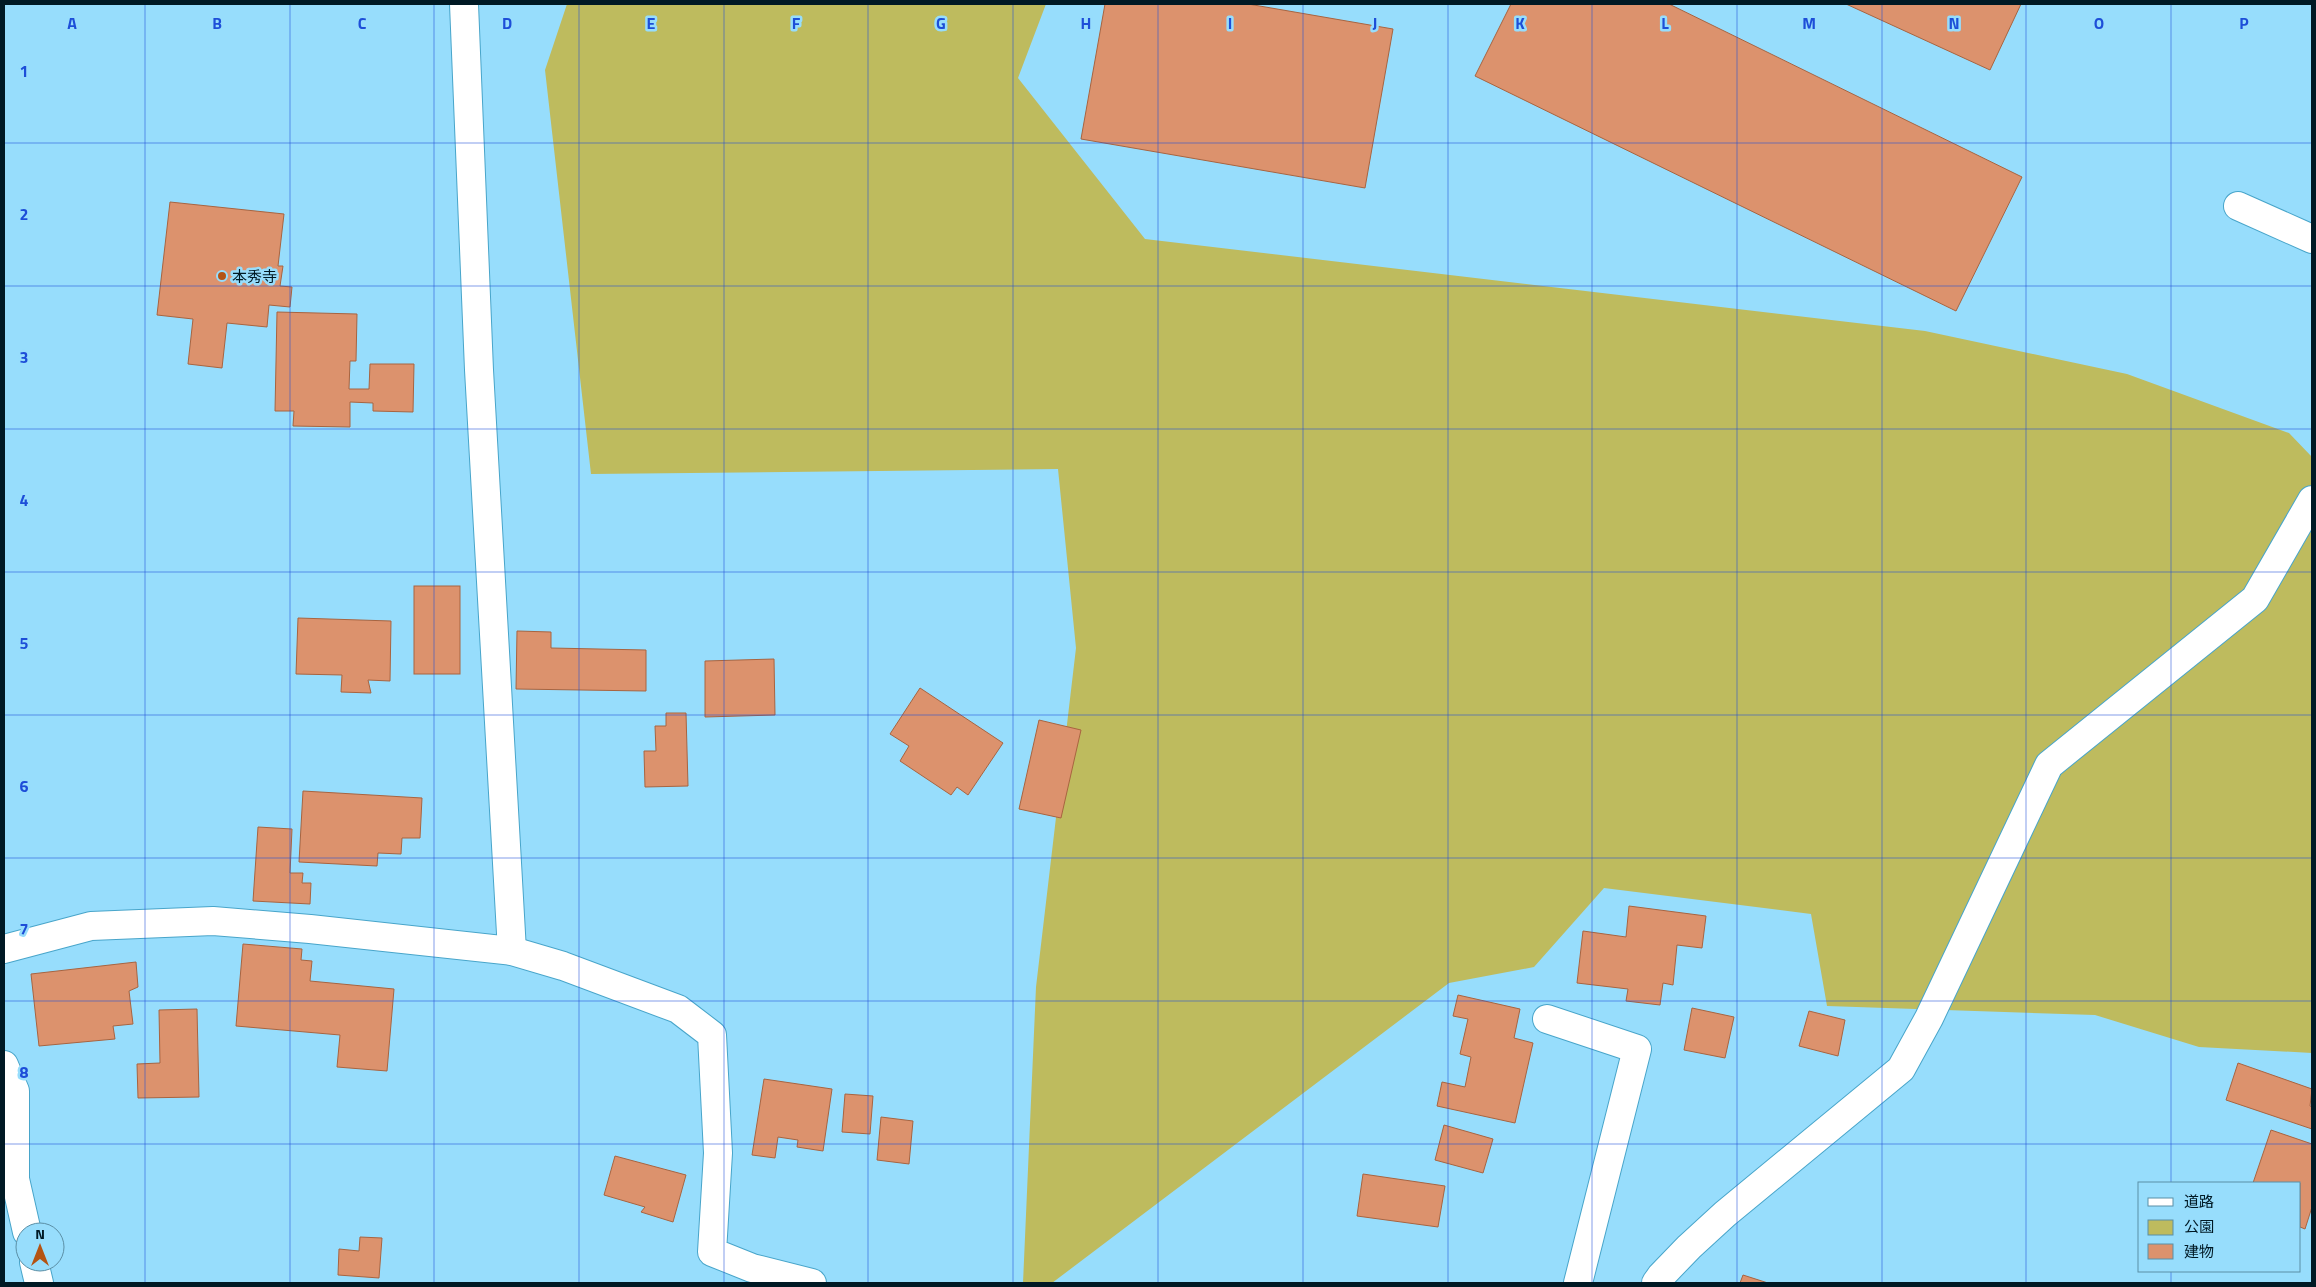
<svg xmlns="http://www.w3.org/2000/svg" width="2316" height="1287" font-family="'Titillium Web','Noto Sans JP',sans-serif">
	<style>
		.green { fill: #bebb5e }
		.building { fill: #dc926d; stroke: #a86440 }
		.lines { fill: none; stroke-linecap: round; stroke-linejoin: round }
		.minor-casing { stroke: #48a5ca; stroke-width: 30 }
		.minor { stroke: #fff; stroke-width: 28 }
		.grid { fill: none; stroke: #1d4ed8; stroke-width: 1; stroke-opacity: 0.55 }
		.poi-dot { fill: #b45313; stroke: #97ddfc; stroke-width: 2 }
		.labels { text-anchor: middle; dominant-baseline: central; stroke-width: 5; stroke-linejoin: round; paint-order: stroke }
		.poi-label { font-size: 15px; fill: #001924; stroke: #97ddfc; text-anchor: start }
		.grid-label { font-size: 16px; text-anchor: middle; font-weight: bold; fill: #1d4ed8; stroke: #97ddfc; stroke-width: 5; stroke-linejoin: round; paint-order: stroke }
	</style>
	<rect width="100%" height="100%" fill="#97ddfc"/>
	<!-- green -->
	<path class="green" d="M567,4H1046L1018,78L1145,239L1925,331L2127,374L2289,433L2312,457V1053L2199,1047L2095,1015L1827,1006L1811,914L1604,888L1534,967L1449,983L1052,1283H1023L1036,987L1076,648L1058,469L591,474L545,70Z"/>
	<!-- building -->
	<g class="building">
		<path d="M1105,4H1248L1393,29L1365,188L1081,139Z"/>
		<path d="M1511,4H1669L2022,177L1956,311L1475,76Z"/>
		<path d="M1846,4H2021L1990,70Z"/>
		<path d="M170,202L284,214L278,266H283L280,286L292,287L290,307L269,305L267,327L227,323L222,368L188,364L193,319L157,315Z"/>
		<path d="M277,312L357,314L356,361H350L349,389H369L370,364H414L413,412L373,411V403L350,402V427L293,426L294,411H275Z"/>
		<rect x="414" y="586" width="46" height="88"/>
		<path d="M298,618L391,621L390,681L368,680L371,693L341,692L342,675L296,674Z"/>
		<path d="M517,631L551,632V648L646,650V691L516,689Z"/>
		<path d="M774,659L775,715L705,717V661Z"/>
		<path d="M920,688L1003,743L968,795L957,787L951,795L900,761L909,746L890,734Z"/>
		<path d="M666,713H686L688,786L645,787L644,751H656L655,726H666Z"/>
		<path d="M1039,720L1081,730L1061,818L1019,809Z"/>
		<path d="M303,791L422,798L420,838H402L401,854L378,853L377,866L299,862Z"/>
		<path d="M258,827L292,829L290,873H303L302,883H311L310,904L253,901Z"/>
		<path d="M1629,906L1706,916L1702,948L1677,945L1673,985L1663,983L1660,1005L1626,1001L1628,989L1577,983L1583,931L1626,937Z"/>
		<path d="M243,944L302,949L301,960L312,961L310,981L394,989L387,1071L337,1067L340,1035L236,1026Z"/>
		<path d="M136,962L138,987L129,991L133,1024L113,1026L115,1039L39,1046L31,974Z"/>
		<path d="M1458,995L1520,1009L1514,1038L1533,1043L1515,1123L1437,1106L1442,1082L1465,1087L1471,1057L1460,1054L1468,1019L1453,1016Z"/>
		<path d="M1692,1008L1734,1017L1725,1058L1684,1050Z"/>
		<path d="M197,1009L199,1097L138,1098L137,1064L160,1063L159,1010Z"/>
		<path d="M1809,1011L1845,1020L1838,1056L1799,1046Z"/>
		<path d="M2238,1063L2312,1089L2310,1106L2312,1107V1129L2226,1100Z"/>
		<path d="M764,1079L832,1089L823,1151L797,1147L798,1140L778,1137L775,1158L752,1155Z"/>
		<path d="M845,1094L873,1096L870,1134L842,1132Z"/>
		<path d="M881,1117L913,1121L909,1164L877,1160Z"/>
		<path d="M1444,1125L1493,1139L1483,1173L1435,1160Z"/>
		<path d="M2271,1130L2312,1144V1207L2305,1229L2300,1227V1183H2253Z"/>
		<path d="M615,1156L686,1175L673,1222L641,1212L645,1207L604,1195Z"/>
		<path d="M1363,1174L1445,1186L1438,1227L1357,1216Z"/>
		<path d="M360,1237L382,1238L379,1278L338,1275L339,1249L359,1251Z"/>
		<path d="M1743,1275L1768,1283H1740Z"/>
	</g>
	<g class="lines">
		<defs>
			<g id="minor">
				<path d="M464,4L479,370L512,951"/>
				<path d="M2238,206L2312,239"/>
				<path d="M4,949L91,926L213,921L310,929L512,951L563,966L678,1009L712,1035L718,1153L712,1252L752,1268L812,1283"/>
				<path d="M1547,1019L1637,1049L1578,1283"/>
				<path d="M4,1065L15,1091V1179L27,1232"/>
				<path d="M34,1262L39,1283"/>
				<path d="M1656,1283L1661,1276L1689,1247L1725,1214L1901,1069L1929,1018L2049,765L2255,599L2312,500"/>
			</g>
		</defs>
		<!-- minor casing -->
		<use href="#minor" class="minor-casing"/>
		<!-- minor -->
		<use href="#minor" class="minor"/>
	</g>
	<!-- grid -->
	<path class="grid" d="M145,4V1283M290,4V1283M434,4V1283M579,4V1283M724,4V1283M868,4V1283M1013,4V1283M1158,4V1283M1303,4V1283M1448,4V1283M1592,4V1283M1737,4V1283M1882,4V1283M2026,4V1283M2171,4V1183M4,143H2312M4,286H2312M4,429H2312M4,572H2312M4,715H2312M4,858H2312M4,1001H2312M4,1144H2312M2171,1271V1283"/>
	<!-- markers -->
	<circle class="poi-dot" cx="222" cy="276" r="5"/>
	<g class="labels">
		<!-- poi labels -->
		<g class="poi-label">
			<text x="232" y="276">本秀寺</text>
		</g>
	</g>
	<g class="grid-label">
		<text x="72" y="29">A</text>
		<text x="217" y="29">B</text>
		<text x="362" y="29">C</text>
		<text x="507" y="29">D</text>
		<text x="651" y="29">E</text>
		<text x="796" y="29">F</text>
		<text x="941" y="29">G</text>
		<text x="1086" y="29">H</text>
		<text x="1230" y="29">I</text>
		<text x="1375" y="29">J</text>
		<text x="1520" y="29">K</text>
		<text x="1665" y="29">L</text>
		<text x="1809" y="29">M</text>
		<text x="1954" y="29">N</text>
		<text x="2099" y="29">O</text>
		<text x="2244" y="29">P</text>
		<text x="24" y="77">1</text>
		<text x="24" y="220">2</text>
		<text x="24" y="363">3</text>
		<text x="24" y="506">4</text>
		<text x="24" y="649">5</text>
		<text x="24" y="792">6</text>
		<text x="24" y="935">7</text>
		<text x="24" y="1078">8</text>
	</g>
	<!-- border -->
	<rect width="2316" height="1287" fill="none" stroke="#001924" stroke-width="10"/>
	<!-- legend -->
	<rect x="2138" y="1182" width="162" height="90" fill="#97ddfc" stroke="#5b8fa6"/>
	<rect x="2148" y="1198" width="25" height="8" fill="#ffffff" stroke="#5b8fa6"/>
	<text x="2184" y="1207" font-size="15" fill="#001924">道路</text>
	<rect x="2148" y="1220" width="25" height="15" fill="#bebb5e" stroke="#5b8fa6"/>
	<text x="2184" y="1232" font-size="15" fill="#001924">公園</text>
	<rect x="2148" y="1244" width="25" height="15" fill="#dc926d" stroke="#5b8fa6"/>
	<text x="2184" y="1257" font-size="15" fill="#001924">建物</text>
	<!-- north arrow -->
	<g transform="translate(40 1247)"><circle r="24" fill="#97ddfc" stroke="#5b8fa6"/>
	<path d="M0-4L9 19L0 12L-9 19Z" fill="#b45313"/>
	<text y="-8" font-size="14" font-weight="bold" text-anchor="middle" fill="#001924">N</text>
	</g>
</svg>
